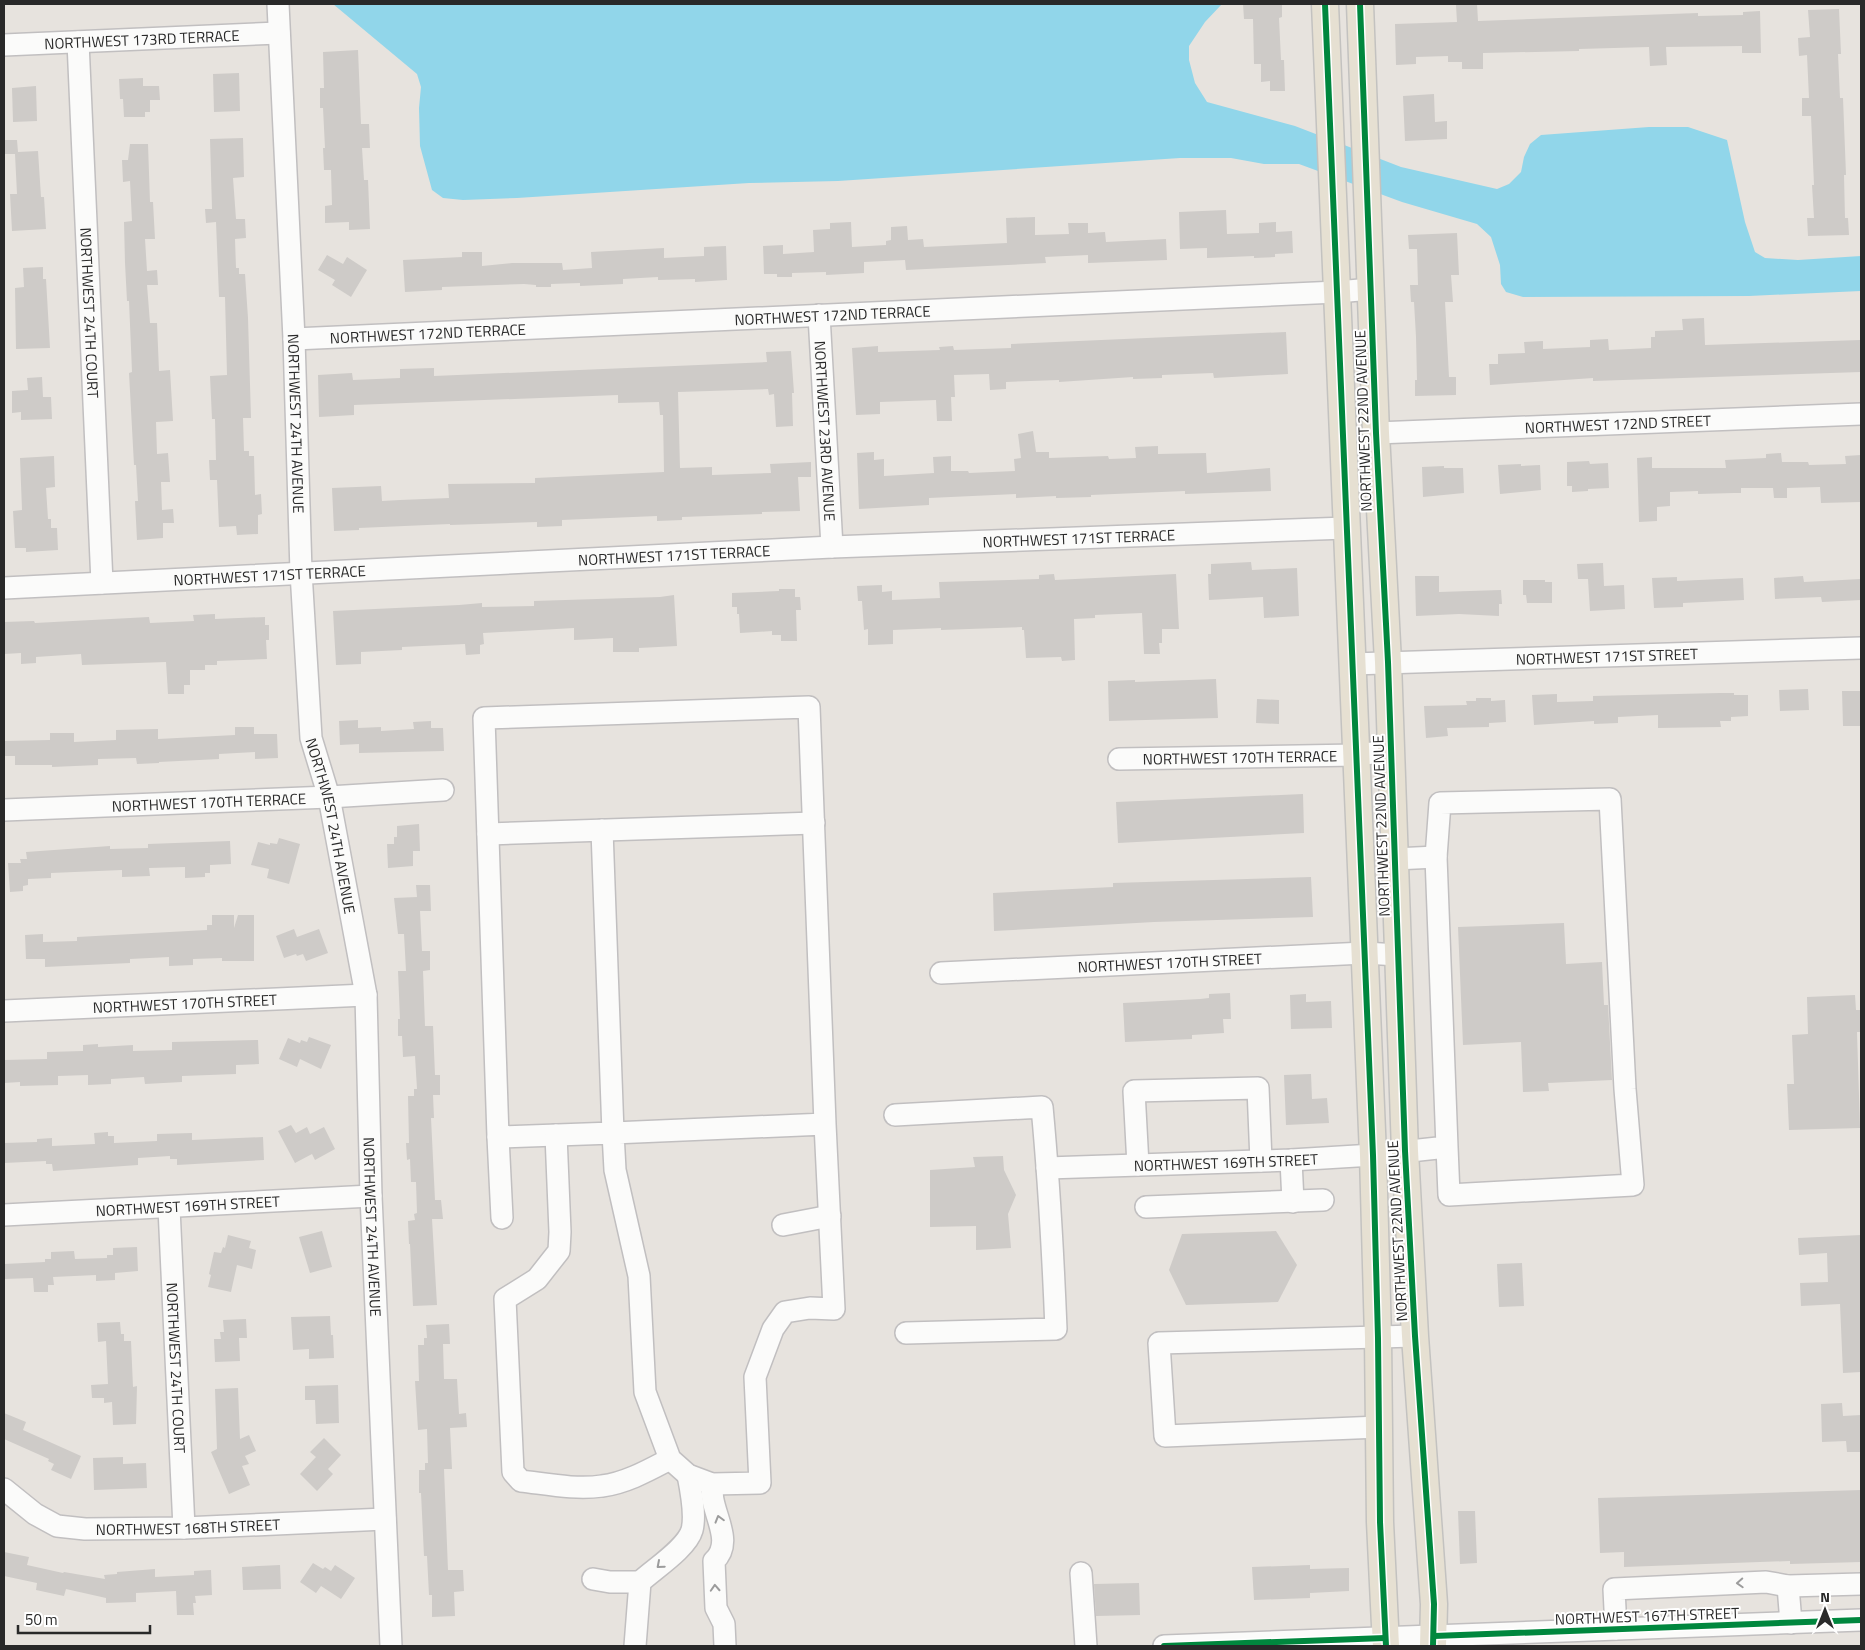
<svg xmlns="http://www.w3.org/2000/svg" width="1865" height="1650" font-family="'Titillium Web',sans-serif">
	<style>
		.water { fill: #91d6ea }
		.building { fill: #cecbc8 }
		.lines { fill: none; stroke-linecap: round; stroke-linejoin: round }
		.minor-casing { stroke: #c1bfc0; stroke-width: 24 }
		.major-casing { stroke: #c3c2c0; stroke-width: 29 }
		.minor { stroke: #fbfbfa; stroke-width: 21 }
		.major { stroke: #e6e0d2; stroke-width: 26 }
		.cycleway-casing { stroke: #fff; stroke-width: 9 }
		.cycleway { stroke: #00873e; stroke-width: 6 }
		.oneway { stroke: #9c9c9c }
		.labels { text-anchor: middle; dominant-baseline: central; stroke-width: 4; stroke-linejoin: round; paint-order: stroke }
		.street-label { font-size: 15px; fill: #292929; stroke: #fff }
	</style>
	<rect width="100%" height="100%" fill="#e7e3de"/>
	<!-- water -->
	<path class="water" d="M333,4H1222L1205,22L1189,46V60L1195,83L1207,102L1295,126L1401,167L1497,189L1509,184L1521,172L1524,157L1530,144L1541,135L1649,127H1688L1727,140L1745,222L1755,252L1765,258L1798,260L1861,256V291L1749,296L1523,297L1506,292L1501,284L1500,265L1491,237L1477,224L1402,202L1299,164H1264L1231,158H1180L838,181L749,183L517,198L463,200L443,198L432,190L420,146L419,108L421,87L417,74Z"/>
	<!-- building -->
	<g class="building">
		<path d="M1243,4H1282V17L1279,18L1281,60H1284L1285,91H1270V81L1261,82V64H1254L1253,19H1244Z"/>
		<path d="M1477,4L1478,21L1698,13V16L1743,15V12L1760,11L1761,53H1742V46L1666,47L1667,65L1650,66L1649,47L1579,49V51L1483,53V69H1462V62H1448V56L1416,57V64L1396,65L1395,24L1457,22L1456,5Z"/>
		<path d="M1839,9L1841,54H1838L1840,98H1843L1844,124L1846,175H1844L1845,218H1848L1849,235L1808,236L1807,218H1814L1812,185H1814L1811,116H1802V98H1809L1807,55L1799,56L1798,38L1810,37L1808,10Z"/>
		<path d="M358,50L361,124H369L370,148H362L364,180H368L370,229L349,230V222L325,223V206L332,205L331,170H324L323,148H325L323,108H320V88H324L323,52Z"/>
		<path d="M239,73L240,111L214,112L213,74Z"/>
		<path d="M143,78V86H159L160,100H150V112H145V117H124L123,99H120L119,79Z"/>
		<path d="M36,86L37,121L13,122L12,88Z"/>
		<path d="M1434,94L1435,122L1447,121V139L1405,141L1403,96Z"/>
		<path d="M243,138L244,177L233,178L236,219H245L246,238L235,239L236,268H239V274H245L248,318L251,418H243L244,451H249V456H254L255,495L261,494L262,514L258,515V534L237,535L236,526L219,527L217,480H210L209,460H216L215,419H212L210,376L227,375L225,297H219L216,222L206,223L205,209H212L210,139Z"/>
		<path d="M4,140H17L18,152L38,151L41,197H44L46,229L12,231L10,194H17L15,154H4Z"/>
		<path d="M130,144H148L150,202H153L155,239H145L147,271L157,270L158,285H147L150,323H157L159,371L170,370L173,421L156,422L157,454L168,453L170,482H161L162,510L173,509L174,523H163V538L137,540L135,501H138L136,465H134L129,373L132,372L129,301H127L125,263L124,222L132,221L130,181L123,182L122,160H128Z"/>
		<path d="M1226,210L1227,234L1259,233V223L1276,222V232L1292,231L1293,253L1275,254V257L1254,258V256L1207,258V248L1180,249L1179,212Z"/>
		<path d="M1035,217V235L1069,234L1068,223H1088V233L1105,232L1106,242L1166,239L1167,260L1088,263V255L1045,257L1046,263L906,270L905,260L864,262V273L826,275V272L792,273V277H777V274H764L763,246L783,245V254L814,252L813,230L830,229V223L851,222L852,247L886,245V241L891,240V227L907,226L908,240L923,239L924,247L1007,243L1006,218Z"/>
		<path d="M1457,233L1459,275H1451L1453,302H1445L1449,377H1456V395L1415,396V380H1417L1416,337L1414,302H1411L1410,285H1418L1417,249H1409L1408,235Z"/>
		<path d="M726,246L727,280L695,282V279L658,280V277L623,279V284L580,286V283L551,284V287H536V285L524,284L442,287V290L405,292L403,260L462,257V252H482V266L512,263H562L563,270L592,268L591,252L664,248V258L704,256V247Z"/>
		<path d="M327,255L343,264L347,257L367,270L351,297L332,285L335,280L318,270Z"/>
		<path d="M43,267V279H46L50,348L16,349L15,288L24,287L23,268Z"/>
		<path d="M1704,318L1705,345L1860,340L1861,372L1593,381V378L1490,385L1489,364H1498V354L1525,353L1524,342L1543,341V349L1590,347V340L1608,339L1609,350L1651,348V337H1655V331L1683,330L1682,319Z"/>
		<path d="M1286,332L1288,374L1214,378L1213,373L1162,375V378L1133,379V377L1059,382V380L1006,382V389L990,390L989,374L954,375L955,397H951L952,421H937L936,400L880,402V414L856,415L852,348L878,346V352L940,350L939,347L953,346L954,350L1011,348V344Z"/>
		<path d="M791,351L794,393H792L793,426L776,427L774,394L769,395L768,389L678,392L680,468L712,467V475L771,473L770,464L811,462V477H798L800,511L762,512V514L682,517V520L657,521V516L562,520V526L537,527V522L450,525V524L359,528V530L334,531L332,488L381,486L382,501L400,500L449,498L448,484L535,483V478L664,472L663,415H660L659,402L618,403V395L354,405V415L319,417L318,375L352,373L353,380L400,378V369L434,368V376L767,362L766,352Z"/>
		<path d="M42,377L43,397H51L52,419L21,420V412L12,413V391L28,390L27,378Z"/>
		<path d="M1033,431L1036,452H1049V458L1108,456L1109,459L1136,458L1135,447L1158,446V454L1206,453L1207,473L1270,468L1271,491L1185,494V491L1091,495V497L1056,498V496L1016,498V494L929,498V505L859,509L857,453L874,452V460L884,459V476L934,473L933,457L951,456V471H968L969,473L1015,471L1014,459L1021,458L1018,434Z"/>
		<path d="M1781,453L1782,462H1808L1809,465L1846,464L1845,456L1861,455V502L1821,503L1820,487L1787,488V498H1774L1773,488H1741V493H1734L1698,494V491L1670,492V506L1657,507V521L1639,522L1637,458L1652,457V468H1726L1725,460L1766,458V454Z"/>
		<path d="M54,456L55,487L46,488L48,519H51V528H57L58,550L26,552V548H15L13,511L22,510L20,458Z"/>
		<path d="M1589,461L1590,464L1608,463L1609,488L1588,489V491L1572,492V486H1567V462Z"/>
		<path d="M1521,464V466L1540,465L1541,490L1500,494L1498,465Z"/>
		<path d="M1444,466V468H1463L1464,493L1423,497L1422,467Z"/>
		<path d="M1251,562L1252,570L1297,568L1299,616L1264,618L1263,597L1209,600L1208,574H1211V564Z"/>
		<path d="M1603,563L1604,586L1624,585L1625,609L1590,611L1588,579H1578L1577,564Z"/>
		<path d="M1054,574L1055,580L1176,574L1179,629H1162V643H1159L1160,654H1144L1142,613L1095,615V618L1074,619L1075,660L1062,661L1061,657L1026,658L1024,630H1022V627L941,630V628L893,630V644L868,645V629L864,630L862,601H858L857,586L882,585V592L892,591V600L940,598L939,582L1039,579V575Z"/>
		<path d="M1415,576H1439V592L1501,590L1502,604H1499V616L1459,614L1416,616Z"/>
		<path d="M1803,576L1804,582L1861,579V600L1822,602L1821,597L1775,599L1774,578Z"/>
		<path d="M1677,577V581L1743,578L1744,600L1683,603V607L1654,608L1652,578Z"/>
		<path d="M1523,580H1545V582H1552V603H1527L1526,595H1523Z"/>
		<path d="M779,589H795V597H800L801,610H796L797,641H781V635H772V631L740,633L739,614H737V607H732V593L779,591Z"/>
		<path d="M674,595L677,646L639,648V652H613V638L574,640V628L539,630L483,633L484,644L480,645V654L466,655L465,644L402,647V650L361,652V664L336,665L333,611L459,605L482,603V607L534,606V601L660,597Z"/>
		<path d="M215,614V619L265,617V625H269V640H266L267,659L217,661V665H205V670H190V685H184V694H168L166,662L82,665L81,654L36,657V663L21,664V653L4,654V622L34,621L35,623L149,617L150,623L194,621L193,615Z"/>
		<path d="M1216,679L1218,718L1109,721L1108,681L1135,680V682Z"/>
		<path d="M1808,689L1809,710L1780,711L1779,690Z"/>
		<path d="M1842,691H1861V726H1843Z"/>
		<path d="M1720,693H1734V695H1748V716L1731,717V721H1720L1721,727L1658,728V715L1618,717V723L1594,724V721L1534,725L1532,695L1557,694V702L1593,701V696Z"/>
		<path d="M1476,698H1491V701L1505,700L1506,722L1489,723V727L1447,728L1448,736L1426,738L1424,706L1467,705L1466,701H1476Z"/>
		<path d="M1257,699L1279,700V724L1256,723Z"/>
		<path d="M358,720V728L381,727V731L414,729L413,722L431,721V728H443L444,751L359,753V744L340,745L339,721Z"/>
		<path d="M235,727H254V734H277L278,758L255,759V752L219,754V759L159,762V763L137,764L136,758L98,759V765L52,767V765H15V756H4V741L50,740V733H74V742L116,740V730L158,729V739L235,735Z"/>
		<path d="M1303,794L1304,833L1118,843L1116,802Z"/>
		<path d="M419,824L420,851H413V866L388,868L387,844H394V837H397V826Z"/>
		<path d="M279,838L300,844L289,884L267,878L269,869L251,865L258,842L270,845V843L277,844Z"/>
		<path d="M230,841L231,864L210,865V873H205V877L185,878V867L149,868L150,876L122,877V870L51,873V878L28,879V885L23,886V891L10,892L8,863H21L20,859H27L26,852L110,846V849L148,848V844Z"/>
		<path d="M1311,877L1313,917L1154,922L994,931L993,893L1113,887V883Z"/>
		<path d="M416,885H430L431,911H420L422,951H430V970L423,971L425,1026H433L435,1075H440V1095H433L434,1118H431L435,1200H441L443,1219H432L437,1305L413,1306L410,1244H409L408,1221L415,1220L414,1214L417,1213L416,1182H411L410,1159L407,1160L406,1143H409L408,1096H414V1089H417L415,1056L403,1057L402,1036H398V1019H400L398,971H406L404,934H398L394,898L417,897Z"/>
		<path d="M212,915H234V928L238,915H254V961H222V958L193,959V965L169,966V957L130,959V963L45,967V959H26L25,935L43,934V942L77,941V937L207,930V925H212Z"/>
		<path d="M1564,923L1566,964L1602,962L1604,1005H1608L1612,1080L1548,1083L1549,1091L1523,1092L1521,1042L1463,1045L1458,927Z"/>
		<path d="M294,929L297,937L319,929L328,953L306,961L303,954L297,956L296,954L284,958L276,936Z"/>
		<path d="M1230,993L1231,1019H1223L1224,1033L1192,1035V1039L1125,1042L1123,1003L1200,999L1209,998V994Z"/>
		<path d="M1306,994V1002L1331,1001L1332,1028L1291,1029L1290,995Z"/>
		<path d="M1855,995L1856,1010H1861V1032H1857L1860,1128L1789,1130L1787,1084H1794L1792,1035L1808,1034L1807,997Z"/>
		<path d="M309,1037L331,1045L321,1069L300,1059L297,1067L279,1059L288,1038L300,1043L301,1040L307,1042Z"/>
		<path d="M258,1040L259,1064L236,1065V1074L182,1076V1082L145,1084L144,1077L111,1079V1084L88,1085V1075L58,1076V1085L20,1086V1082L4,1083V1060L47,1059V1052L83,1051V1045L98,1044V1047L133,1045V1051L172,1050V1042Z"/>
		<path d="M1311,1074L1312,1099L1327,1098L1329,1123L1286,1125L1284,1075Z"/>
		<path d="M291,1125L296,1133L307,1127L310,1134L324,1127L335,1149L315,1160L312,1154L295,1163L278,1131Z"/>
		<path d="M108,1132V1136H114V1143L157,1141V1134L192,1133V1140L263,1137L264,1160L177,1165V1159H170V1156L138,1158V1165L53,1171L52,1164H46V1161L4,1163V1143L37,1142V1139L52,1138V1146L95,1144L94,1133Z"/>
		<path d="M1003,1156L1004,1170L1016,1195L1008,1214L1011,1248L976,1250V1226L930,1227V1170L975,1167L973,1157Z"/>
		<path d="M322,1231L332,1267L310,1273L299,1237Z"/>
		<path d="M1276,1231L1297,1265L1278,1302L1186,1305L1169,1270L1182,1234Z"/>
		<path d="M228,1235L251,1241L249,1248L256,1250L252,1269L237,1265L231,1292L208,1287L211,1275L209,1274L214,1252L221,1253L223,1247L225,1248Z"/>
		<path d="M1861,1235V1372L1843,1373L1840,1304L1801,1306L1800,1283L1828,1282L1827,1253L1799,1255L1798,1238Z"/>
		<path d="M137,1247L138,1271L115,1273V1280L96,1281V1275L53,1277L54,1285H48V1292H34L33,1278L4,1279V1264L45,1262V1259H51V1252L74,1251L75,1259L107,1258V1255H113V1248Z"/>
		<path d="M1522,1263L1524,1306L1499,1307L1497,1264Z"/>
		<path d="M330,1316L331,1335H333L334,1358L309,1359V1349L293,1350L291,1317Z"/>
		<path d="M246,1319L247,1338H239L240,1361L215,1362L214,1339H221L220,1332H224L223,1320Z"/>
		<path d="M120,1322L121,1334H124V1341H131L133,1387L137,1386L136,1424L113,1425L112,1402L104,1403V1398H92L91,1385L108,1384L106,1341L98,1342L97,1323Z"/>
		<path d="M449,1324L450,1344H443L444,1379H457L459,1414L466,1413L467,1427L450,1428L452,1469H444L448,1570H463L464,1591L454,1592L455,1616L432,1617V1595H429L427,1556H424L421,1493H419V1470H425V1463H428L427,1429L418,1430L415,1381H419L418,1345H424V1338H427L426,1325Z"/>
		<path d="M338,1385L339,1423L316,1424L315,1400H305V1386Z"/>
		<path d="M238,1388L240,1439L249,1435L256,1451L245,1456L249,1464L242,1466L250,1485L229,1494L211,1452L217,1449L215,1389Z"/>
		<path d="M1842,1403L1843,1416L1861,1415V1452H1847L1846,1441L1822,1442L1821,1404Z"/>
		<path d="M4,1413L26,1422L23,1430L81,1456L71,1479L51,1470L54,1464L48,1461L49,1459L4,1439Z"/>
		<path d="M324,1438L341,1455L328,1469L333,1474L317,1491L300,1474L316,1457L310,1452Z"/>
		<path d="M123,1457V1464L146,1463L147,1488L94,1490L93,1458Z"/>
		<path d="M1861,1490V1562L1790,1564V1561L1624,1567V1552L1600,1553L1598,1498Z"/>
		<path d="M1458,1511H1475L1477,1563L1460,1564Z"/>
		<path d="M4,1552L29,1557L27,1565L63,1573L64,1572L105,1579L104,1575L117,1574V1572L155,1569V1577L194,1575V1571L211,1570L212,1595L195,1596L196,1603H193L194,1615H177L176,1591L136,1593V1602L106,1603V1598L66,1589L64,1596L36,1590L37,1583L4,1576Z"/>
		<path d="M313,1563L323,1569L325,1567L331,1571L335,1565L355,1578L341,1599L321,1586L316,1593L300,1582Z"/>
		<path d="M280,1565L281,1589L243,1590L242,1567Z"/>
		<path d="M1310,1565V1569L1349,1568V1591L1310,1593V1598L1254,1600L1252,1567Z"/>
		<path d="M1139,1583L1140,1615L1096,1616L1094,1584Z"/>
	</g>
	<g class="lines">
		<defs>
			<g id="minor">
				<path id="s1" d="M278,4L294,339L301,572L311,738L329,797L366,995L371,1196L391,1646"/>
				<path id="s2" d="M78,42L102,583"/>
				<path id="s3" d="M4,45L279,33"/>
				<path id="s4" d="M819,315L832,547"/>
				<path id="s5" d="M294,339L1337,292L1371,289"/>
				<path id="s6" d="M1376,433L1861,414"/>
				<path id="s7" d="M4,588L832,547L1346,528"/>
				<path id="s8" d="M1352,664L1861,648"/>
				<path id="s9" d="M1119,759L1356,755L1390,751"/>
				<path id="s10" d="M4,810L329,797L443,790"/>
				<path d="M602,830L613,1133L498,1137L484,718L809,707L825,1124L613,1133L615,1170L639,1276L645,1392L670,1459L688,1475L712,1484L760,1483L755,1377L773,1329L785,1312L810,1308L834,1309L825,1124"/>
				<path d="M488,834L814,823"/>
				<path d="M1395,859L1436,857"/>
				<path id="s11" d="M941,973L1364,953L1399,955"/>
				<path id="s12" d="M4,1011L366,995"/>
				<path d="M895,1115L1042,1107C1049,1181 1053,1255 1056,1329L906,1333"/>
				<path d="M556,1135L560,1232L559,1251L537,1279L505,1299L513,1472L521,1481C547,1484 576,1490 602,1486C626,1483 649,1470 670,1459"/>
				<path d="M498,1137L502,1218"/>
				<path d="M1291,1160L1293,1202"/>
				<path d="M1138,1165L1134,1091L1258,1088L1261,1161"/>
				<path id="s13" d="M1047,1168L1291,1160L1373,1155L1447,1147L1449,1195L1633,1185L1625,1089L1610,799L1440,803L1436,857L1447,1147"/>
				<path d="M1146,1207L1323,1200"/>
				<path id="s14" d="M169,1208L184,1528"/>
				<path id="s15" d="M4,1215L371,1196"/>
				<path d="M783,1225L830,1216"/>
				<path d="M1379,1427L1165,1436L1159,1343L1415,1336"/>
				<path d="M712,1484C712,1489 712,1495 713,1500C717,1521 732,1544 714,1561L716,1608L724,1624L725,1646"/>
				<path id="s16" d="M4,1489L35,1514L57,1526L85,1529L184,1528L385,1519"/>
				<path d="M1081,1573L1086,1646"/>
				<path d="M593,1579L610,1582H640"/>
				<path d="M1788,1586L1791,1623"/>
				<path d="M1616,1629L1614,1589L1766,1582L1788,1586L1861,1584"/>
				<path d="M635,1646L640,1582C654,1569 687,1548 692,1530C696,1515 691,1490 688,1475"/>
				<path d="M1164,1646L1861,1620"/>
			</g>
			<g id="major">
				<path d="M1325,4L1373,1155L1378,1338L1380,1522L1386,1646"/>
				<path d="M1360,4L1376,433L1388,662L1405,1151L1415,1336L1434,1604L1433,1646"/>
			</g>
		</defs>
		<!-- minor casing -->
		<use href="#minor" class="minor-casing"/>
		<!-- major casing -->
		<use href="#major" class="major-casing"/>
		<!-- minor -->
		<use href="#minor" class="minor"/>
		<!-- major -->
		<use href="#major" class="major"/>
		<defs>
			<g id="cycleway">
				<path d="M1325,4L1373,1155L1378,1338L1380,1522L1386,1646"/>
				<path d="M1360,4L1376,433L1388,662L1405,1151L1415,1336L1434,1604L1433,1646"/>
				<path d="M1434,1636L1861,1620"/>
				<path d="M1164,1646L1385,1638"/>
			</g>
		</defs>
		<!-- cycleway casing -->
		<use href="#cycleway" class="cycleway-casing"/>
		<!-- cycleway -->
		<use href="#cycleway" class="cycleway"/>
	</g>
	<!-- one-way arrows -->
	<defs><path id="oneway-chevron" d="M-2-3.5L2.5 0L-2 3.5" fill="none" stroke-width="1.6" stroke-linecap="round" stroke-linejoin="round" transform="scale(1.25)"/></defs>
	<g class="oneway">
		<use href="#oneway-chevron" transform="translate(719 1519) rotate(-106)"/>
		<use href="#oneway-chevron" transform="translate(660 1565) rotate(139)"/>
		<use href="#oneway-chevron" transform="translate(1740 1583) rotate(177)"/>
		<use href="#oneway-chevron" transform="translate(715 1588) rotate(-93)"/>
	</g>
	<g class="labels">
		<!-- street labels -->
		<g class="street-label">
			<text stroke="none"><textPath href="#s3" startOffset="138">NORTHWEST 173RD TERRACE</textPath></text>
			<text stroke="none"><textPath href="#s2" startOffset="271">NORTHWEST 24TH COURT</textPath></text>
			<text stroke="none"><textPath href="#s5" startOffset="539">NORTHWEST 172ND TERRACE</textPath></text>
			<text stroke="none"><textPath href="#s5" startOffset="134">NORTHWEST 172ND TERRACE</textPath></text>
			<text transform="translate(1363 421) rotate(-92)">NORTHWEST 22ND AVENUE</text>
			<text stroke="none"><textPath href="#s1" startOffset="420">NORTHWEST 24TH AVENUE</textPath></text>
			<text stroke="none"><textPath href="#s6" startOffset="242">NORTHWEST 172ND STREET</textPath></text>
			<text stroke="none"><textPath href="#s4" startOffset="116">NORTHWEST 23RD AVENUE</textPath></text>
			<text stroke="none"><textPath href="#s7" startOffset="1076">NORTHWEST 171ST TERRACE</textPath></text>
			<text stroke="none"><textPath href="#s7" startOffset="671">NORTHWEST 171ST TERRACE</textPath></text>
			<text stroke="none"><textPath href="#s7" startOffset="266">NORTHWEST 171ST TERRACE</textPath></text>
			<text stroke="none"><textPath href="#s8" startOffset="255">NORTHWEST 171ST STREET</textPath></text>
			<text stroke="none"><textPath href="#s9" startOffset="121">NORTHWEST 170TH TERRACE</textPath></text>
			<text stroke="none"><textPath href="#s10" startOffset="205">NORTHWEST 170TH TERRACE</textPath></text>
			<text stroke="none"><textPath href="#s1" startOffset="825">NORTHWEST 24TH AVENUE</textPath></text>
			<text transform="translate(1381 826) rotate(-92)">NORTHWEST 22ND AVENUE</text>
			<text stroke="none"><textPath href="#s11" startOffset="229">NORTHWEST 170TH STREET</textPath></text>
			<text stroke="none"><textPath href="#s12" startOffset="181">NORTHWEST 170TH STREET</textPath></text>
			<text stroke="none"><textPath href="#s13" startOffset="179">NORTHWEST 169TH STREET</textPath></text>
			<text stroke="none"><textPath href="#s15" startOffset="184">NORTHWEST 169TH STREET</textPath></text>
			<text stroke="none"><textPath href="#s1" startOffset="1230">NORTHWEST 24TH AVENUE</textPath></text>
			<text transform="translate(1397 1231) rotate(-93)">NORTHWEST 22ND AVENUE</text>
			<text stroke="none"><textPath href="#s14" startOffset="160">NORTHWEST 24TH COURT</textPath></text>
			<text stroke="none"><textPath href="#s16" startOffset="196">NORTHWEST 168TH STREET</textPath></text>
			<text transform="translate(1647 1616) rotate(-2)">NORTHWEST 167TH STREET</text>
		</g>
	</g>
	<!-- border -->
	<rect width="1865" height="1650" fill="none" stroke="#292929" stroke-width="10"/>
	<!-- north arrow -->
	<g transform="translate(1825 1610)" stroke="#ffffff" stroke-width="4" paint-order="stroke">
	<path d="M0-4L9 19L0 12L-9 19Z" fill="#292929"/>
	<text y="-8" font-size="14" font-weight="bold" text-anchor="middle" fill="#292929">N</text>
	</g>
	<!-- scale -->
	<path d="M18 1625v8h132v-8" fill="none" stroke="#292929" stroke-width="2.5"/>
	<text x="25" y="1625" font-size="15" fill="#292929" stroke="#ffffff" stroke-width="4" paint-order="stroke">50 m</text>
</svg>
